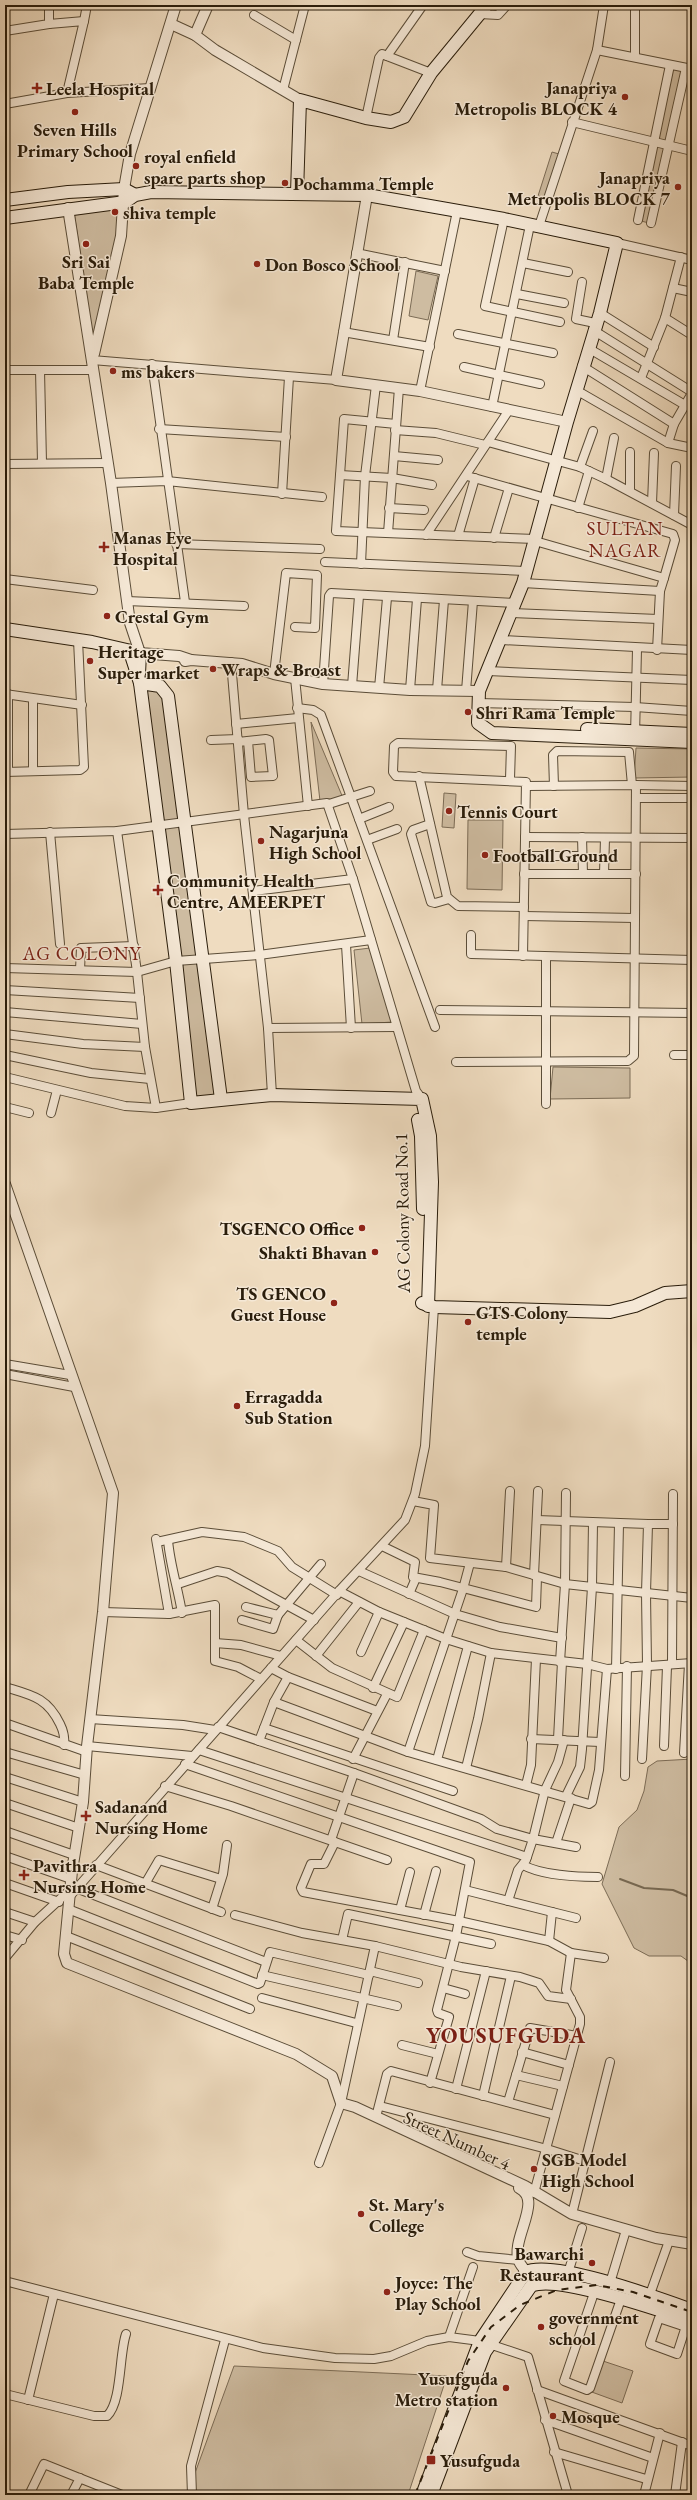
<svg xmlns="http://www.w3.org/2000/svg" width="697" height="2500" font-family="'EB Garamond',serif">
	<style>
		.green { fill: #cebca1; stroke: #7c6c56 }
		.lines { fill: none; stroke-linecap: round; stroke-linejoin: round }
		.stream { stroke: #786952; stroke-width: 2 }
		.minor-casing { stroke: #5b4d38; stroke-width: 10 }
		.tertiary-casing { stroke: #5b4d38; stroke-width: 12 }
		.secondary-casing { stroke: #2a1d0b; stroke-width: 14 }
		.minor { stroke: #f5e8d6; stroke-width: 8 }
		.tertiary { stroke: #f5e8d6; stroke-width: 10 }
		.secondary { stroke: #f5e8d6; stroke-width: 12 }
		.rail { stroke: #2a1d0b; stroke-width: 2; stroke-dasharray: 7 7; stroke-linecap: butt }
		.poi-dot { fill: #8f2418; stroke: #f5e8d6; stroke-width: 1.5 }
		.labels { text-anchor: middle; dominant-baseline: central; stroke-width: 3; stroke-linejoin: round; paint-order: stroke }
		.poi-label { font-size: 18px; font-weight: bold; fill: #2a1d0b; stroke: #f5e8d6; text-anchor: start }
		.street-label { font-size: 18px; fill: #2a1d0b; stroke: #f5e8d6 }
		.neighbourhood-label { font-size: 19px; letter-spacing: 1px; fill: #7a1f14; stroke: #f5e8d6 }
		.district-label { font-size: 22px; font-weight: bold; letter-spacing: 1px; fill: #7a1f14; stroke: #f5e8d6 }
	</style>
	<rect width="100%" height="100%" fill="#efdcc0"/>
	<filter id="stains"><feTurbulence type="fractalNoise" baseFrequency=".005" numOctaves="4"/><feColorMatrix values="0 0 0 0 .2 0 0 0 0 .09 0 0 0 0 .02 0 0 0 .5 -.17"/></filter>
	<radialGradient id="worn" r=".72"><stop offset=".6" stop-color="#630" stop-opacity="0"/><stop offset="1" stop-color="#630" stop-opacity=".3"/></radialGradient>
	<!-- green -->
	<g class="green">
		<path d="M673,69L683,71L667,142L658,140Z"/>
		<path d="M656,146L665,147L649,223L641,221Z"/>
		<path d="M552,152L559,154L546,198L538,196Z"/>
		<path d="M119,207L116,239L93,339L74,212Z"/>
		<path d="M416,271L438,276L428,320L409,316Z"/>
		<path d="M140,683L168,696L221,1099L191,1103Z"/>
		<path d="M311,722L343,798L320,801Z"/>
		<path d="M636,748L692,749V777L634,778Z"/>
		<path d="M444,793L456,794L454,828L442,827Z"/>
		<path d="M468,820H503L502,890L467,889Z"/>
		<path d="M370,948L392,1022L362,1024L354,950Z"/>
		<path d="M553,1067L630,1068V1098L550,1099Z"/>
		<path d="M692,1759V1964L681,1956H649L634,1948L602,1884L619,1827L637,1810L644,1791L648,1767L657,1761Z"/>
		<path d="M600,2360L633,2371L622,2403L589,2391Z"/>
		<path d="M234,2366L447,2376L408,2495H187Z"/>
	</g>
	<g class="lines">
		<!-- stream -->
		<path class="stream" d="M620,1879L644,1888L673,1890L692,1898"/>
		<defs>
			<g id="minor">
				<path d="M423,5L387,56L431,73"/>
				<path d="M480,14L498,15L507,5"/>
				<path d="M254,15L296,40"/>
				<path d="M84,21L87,5"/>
				<path d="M49,24L84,21L67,93"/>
				<path d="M5,31L49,24V5"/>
				<path d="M597,50L692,69"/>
				<path d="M635,57V5"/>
				<path d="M283,90L305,5"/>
				<path d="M5,104L67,93L150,88"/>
				<path d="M366,118L379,58L382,54L387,56"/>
				<path d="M572,122L692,151"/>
				<path d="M504,219L485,306L560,322"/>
				<path d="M638,220L670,65"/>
				<path d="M651,223L686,68"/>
				<path d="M539,226L597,50L604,5"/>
				<path d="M617,243L692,260"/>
				<path d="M356,253L445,271"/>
				<path d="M523,263L568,272"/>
				<path d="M582,282L576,319L595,323"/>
				<path d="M673,288L692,292"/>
				<path d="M517,294L564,303"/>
				<path d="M600,313L654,347"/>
				<path d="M665,318L692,335"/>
				<path d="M593,330L692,392"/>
				<path d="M343,332L430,347"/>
				<path d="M458,334L553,353"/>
				<path d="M393,340L405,262"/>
				<path d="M588,348L685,405"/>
				<path d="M92,360L336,380"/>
				<path d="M152,364L185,602"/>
				<path d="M582,366L674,424"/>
				<path d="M464,367L540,384"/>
				<path d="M5,370H93"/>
				<path d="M40,370L42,463"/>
				<path d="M641,378L665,318L681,257"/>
				<path d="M576,390L668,443L692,448"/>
				<path d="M420,391L457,211"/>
				<path d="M492,407L530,225"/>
				<path d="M396,424L344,419L336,531L535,539"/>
				<path d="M159,429L286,437"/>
				<path d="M395,430L436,433L485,445"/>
				<path d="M593,431L580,467L606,479L692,525"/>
				<path d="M488,442L580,467"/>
				<path d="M668,443L674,424L692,393"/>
				<path d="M394,456L438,460"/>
				<path d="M5,464L107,463"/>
				<path d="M340,475L392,478L432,485"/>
				<path d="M467,476L673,534L675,540L664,578"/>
				<path d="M606,479L614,438"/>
				<path d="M111,483L167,481L322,497"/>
				<path d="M630,491V452"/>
				<path d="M282,494L289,377"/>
				<path d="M652,503L654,453"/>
				<path d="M389,508L424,510"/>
				<path d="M578,508L589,471"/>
				<path d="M674,515L676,466"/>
				<path d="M388,533L399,388"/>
				<path d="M426,535L509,410"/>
				<path d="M458,536L475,478"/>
				<path d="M494,538L509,488"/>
				<path d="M535,541L664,578L660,591L657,650"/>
				<path d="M176,544L320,549"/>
				<path d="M325,562L525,571"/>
				<path d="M361,564L365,476L376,385"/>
				<path d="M5,579L93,590"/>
				<path d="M523,583L660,591"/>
				<path d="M127,601L244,606"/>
				<path d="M512,613L658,619"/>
				<path d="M501,640L692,650"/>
				<path d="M231,662L244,815L268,1028L272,1095"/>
				<path d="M488,671L692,680"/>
				<path d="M274,674L286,573L317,575L315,628L295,627"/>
				<path d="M295,678L308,806"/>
				<path d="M323,684L329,596L331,593L516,603"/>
				<path d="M352,686L359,596"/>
				<path d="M379,688L387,598"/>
				<path d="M410,690L417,599"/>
				<path d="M437,690L444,600"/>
				<path d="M466,691L473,601"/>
				<path d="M5,694L82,705"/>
				<path d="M8,694V772"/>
				<path d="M33,699V771"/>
				<path d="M478,703L635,707L692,711"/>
				<path d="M297,708L313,710L321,715L435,1027"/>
				<path d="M236,724L298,718"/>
				<path d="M635,736L637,649"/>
				<path d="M211,740L238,739"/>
				<path d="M238,742L266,739L269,740L273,776L251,777L248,741"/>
				<path d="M5,772L80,770L84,767L78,640"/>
				<path d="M419,776L447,897L458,906L524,907"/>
				<path d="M510,779L511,746L398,743L394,746L393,772L396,776L526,782L523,956"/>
				<path d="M636,785L692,786"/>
				<path d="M554,786L553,755L557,751L629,752L632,785"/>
				<path d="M636,798H692"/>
				<path d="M329,804L370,791"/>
				<path d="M359,819L389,807"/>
				<path d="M430,824L413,830L411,834L431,902L435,903L449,899"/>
				<path d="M117,831L137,972L145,1047L156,1108"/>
				<path d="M50,832L60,944"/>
				<path d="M5,834L117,831L327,803L353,879L416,1091L422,1099"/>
				<path d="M525,837L692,838"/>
				<path d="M582,837L583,874"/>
				<path d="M367,840L397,829"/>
				<path d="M524,856H582"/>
				<path d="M524,874H636"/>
				<path d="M604,874L605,838"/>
				<path d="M253,891L353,879"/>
				<path d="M524,916L635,918"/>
				<path d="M471,935V954L692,960"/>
				<path d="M346,945L351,1028"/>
				<path d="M546,957V1104"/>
				<path d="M5,968L137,972L176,961L259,955L371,940"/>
				<path d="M80,970L81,948L134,946"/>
				<path d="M5,990L140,998"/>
				<path d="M440,1010L692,1013"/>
				<path d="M5,1012L142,1024"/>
				<path d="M268,1028L396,1027"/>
				<path d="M5,1034L83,1044L145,1047"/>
				<path d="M5,1055L91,1073L150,1079"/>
				<path d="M674,1055H692"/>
				<path d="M456,1062L628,1061L634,1056L636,785L527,786"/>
				<path d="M5,1077L125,1106L156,1108L191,1103"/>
				<path d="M5,1107L29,1113"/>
				<path d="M51,1113L57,1090"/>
				<path d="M5,1364L70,1375"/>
				<path d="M5,1374L74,1387"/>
				<path d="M413,1501L434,1505L430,1558L506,1567L565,1584L692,1598"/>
				<path d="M537,1520L648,1524L646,1593L647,1665L642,1759"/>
				<path d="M648,1524H673"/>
				<path d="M156,1539L169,1614"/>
				<path d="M168,1540C170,1565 178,1588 182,1613"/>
				<path d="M157,1542L202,1532L244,1537L278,1551L292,1567L337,1595"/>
				<path d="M382,1546L415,1562L413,1577L440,1582L536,1607L537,1577"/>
				<path d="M506,1567L510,1491"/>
				<path d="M359,1571L455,1614L500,1627L562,1638"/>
				<path d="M534,1575L538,1491"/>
				<path d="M178,1584L217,1571L228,1573L314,1620"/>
				<path d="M339,1591L379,1612L446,1639L491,1653L587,1664L607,1669L692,1663"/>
				<path d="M409,1594L416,1578"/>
				<path d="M103,1612L169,1614L215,1605V1661L238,1667L261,1679"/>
				<path d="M278,1615L321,1564"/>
				<path d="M242,1620L273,1629L278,1615L246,1607"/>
				<path d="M296,1640L332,1668L397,1697L424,1630"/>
				<path d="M215,1643L241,1645L281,1656"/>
				<path d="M361,1652L379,1612"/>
				<path d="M316,1656L359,1602"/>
				<path d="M560,1662L565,1584L566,1493"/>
				<path d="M672,1664L673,1494"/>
				<path d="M271,1668L288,1677L377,1711"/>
				<path d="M616,1669L619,1524"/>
				<path d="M5,1687C31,1695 47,1697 60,1724C63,1730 65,1737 64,1745"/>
				<path d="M373,1688L404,1622"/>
				<path d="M274,1702L408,1752L589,1804L592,1802L599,1770L607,1669"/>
				<path d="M90,1719L183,1725L215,1730"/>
				<path d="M5,1723L87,1752"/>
				<path d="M218,1727L354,1773L481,1819L497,1829L533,1839L526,1860L518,1870L508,1901"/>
				<path d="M264,1728L453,1791"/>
				<path d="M531,1739L600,1742"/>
				<path d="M558,1739L562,1662"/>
				<path d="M564,1740L558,1762L545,1790L533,1839L576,1847"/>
				<path d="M259,1741L274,1702L288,1677"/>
				<path d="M87,1746L192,1756"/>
				<path d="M664,1746L667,1666"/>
				<path d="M199,1750L527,1857"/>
				<path d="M5,1752L85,1775"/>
				<path d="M408,1752L463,1589L470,1563"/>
				<path d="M684,1753L689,1664"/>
				<path d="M353,1759L387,1694"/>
				<path d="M437,1760L468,1646"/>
				<path d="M185,1764L470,1862L456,1936L437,2010L438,2013L449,2017L430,2083"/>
				<path d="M466,1768L478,1719L491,1653"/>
				<path d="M625,1776L627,1666"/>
				<path d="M5,1777L83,1802"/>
				<path d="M526,1785L531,1765L536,1659"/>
				<path d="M165,1786L231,1806L387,1860"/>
				<path d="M566,1796L580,1767L582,1749L592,1587L593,1523"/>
				<path d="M5,1803L79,1828"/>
				<path d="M5,1831L74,1855"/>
				<path d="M331,1840L354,1773"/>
				<path d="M335,1842L324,1864H311L301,1888L303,1892L459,1921L549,1941L571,1953L604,1958"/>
				<path d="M556,1843L571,1798"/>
				<path d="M5,1856L71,1879"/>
				<path d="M96,1865L221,1912"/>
				<path d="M523,1865C541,1875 577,1877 598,1877"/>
				<path d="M5,1883L59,1902"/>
				<path d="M145,1884L159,1860L221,1879"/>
				<path d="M76,1888L266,1962"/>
				<path d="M465,1890L576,1918"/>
				<path d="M70,1896L339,1591L405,1520L415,1494L425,1446L434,1307"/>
				<path d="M68,1909L258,1984L260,1983L270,1952L369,1975"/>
				<path d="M212,1909L223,1874L227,1845"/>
				<path d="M400,1910L410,1872"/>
				<path d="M5,1912L35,1922"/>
				<path d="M235,1915L302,1933L375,1946L461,1967L520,1977L539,1983L548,1996L571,1999"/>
				<path d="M424,1915L436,1871"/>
				<path d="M5,1935L22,1940"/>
				<path d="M66,1936L250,2009"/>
				<path d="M342,1940L348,1914L491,1944"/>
				<path d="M549,1941L552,1912"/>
				<path d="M5,1958L35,1922L70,1890"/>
				<path d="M370,1971L418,1983"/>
				<path d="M262,1975L397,2006"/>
				<path d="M443,1988L465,1994"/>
				<path d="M262,1998L356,2023"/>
				<path d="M402,2045L438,2054"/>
				<path d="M522,2052L569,2065"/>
				<path d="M516,2075L563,2086"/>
				<path d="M456,2089L486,1971"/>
				<path d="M483,2096L511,1976"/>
				<path d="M508,2102L530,2028L577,2036"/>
				<path d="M380,2106L547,2149L585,2161"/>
				<path d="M376,2117L387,2074L391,2071L555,2115"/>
				<path d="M319,2163L341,2103L375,1946"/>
				<path d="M534,2193L580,2024V2017L566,1990L571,1953"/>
				<path d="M572,2214L610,2062"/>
				<path d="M467,2252L478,2256L519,2260"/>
				<path d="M568,2273L582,2228"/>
				<path d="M5,2281L263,2348L335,2358L374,2359L391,2356L427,2341L449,2337L480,2341L528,2357L568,2495"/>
				<path d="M610,2283L626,2230"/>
				<path d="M594,2293L564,2381L587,2390L590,2388L621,2299"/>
				<path d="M649,2297L669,2241"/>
				<path d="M686,2327L659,2318L650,2344L677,2354L688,2320"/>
				<path d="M449,2337L473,2267"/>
				<path d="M537,2390L692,2446"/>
				<path d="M5,2394L94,2416H107C122,2402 119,2354 126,2334"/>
				<path d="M28,2400L54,2294"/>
				<path d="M545,2420L653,2458"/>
				<path d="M554,2452L646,2479"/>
				<path d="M29,2495L44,2464L122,2495"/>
				<path d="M71,2495L80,2478"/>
				<path d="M192,2495L191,2466L225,2340"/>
				<path d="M644,2495L660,2433"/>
				<path d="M675,2495L682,2442"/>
			</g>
			<g id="tertiary">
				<path d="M171,24L195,35L215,50L300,100"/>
				<path d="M195,35L208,5"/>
				<path d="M367,195L336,380L420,391L567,422"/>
				<path d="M68,208L111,483L130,623L140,653L179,656L191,660"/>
				<path d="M94,354L121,236L124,189L130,154L176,5"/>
				<path d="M185,661L191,660L242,664L274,674L323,684L410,690L479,691"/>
				<path d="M5,1184L113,1493L103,1612L87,1746L83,1802L72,1871L64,1954L67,1963L296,2054L332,2076L341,2103L355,2107L525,2186L572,2214L656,2238L692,2244"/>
				<path d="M519,2188C544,2200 510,2239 519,2261C520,2265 524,2268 526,2272"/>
			</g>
			<g id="secondary">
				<path d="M297,193L300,100L366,118L391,122L404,117L431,73L487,5"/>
				<path d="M5,200L68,192L124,189L135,195"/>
				<path d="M5,218L125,202L135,195L151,192L367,195L504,219L617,243L600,313L567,422L523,583L479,691L478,723L492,733L692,742"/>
				<path d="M5,629L92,642L140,653L139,674"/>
				<path d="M130,652L140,683L176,961L191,1103L272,1095L422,1099L430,1136L432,1182L428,1306"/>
				<path d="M140,683L160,686L168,696L221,1099"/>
				<path d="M587,729L692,734"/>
				<path d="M418,1120L421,1136L423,1209"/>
				<path d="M422,1303L434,1307L610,1312L635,1306L665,1293L692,1291"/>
				<path d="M422,2495L480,2341L526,2272C553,2259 661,2299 692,2310"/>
				<path d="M431,2495L485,2352L531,2286C557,2274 662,2311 692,2321"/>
			</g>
		</defs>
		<!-- minor casing -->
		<use href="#minor" class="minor-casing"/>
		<!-- tertiary casing -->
		<use href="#tertiary" class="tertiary-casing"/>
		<!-- secondary casing -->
		<use href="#secondary" class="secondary-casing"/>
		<!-- minor -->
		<use href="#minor" class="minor"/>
		<!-- tertiary -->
		<use href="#tertiary" class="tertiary"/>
		<!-- secondary -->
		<use href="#secondary" class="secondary"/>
		<!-- rail -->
		<path class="rail" d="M415,2495L468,2361L491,2327L520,2305L557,2290L597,2285L633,2292L692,2312"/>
	</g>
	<!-- markers -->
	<g class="poi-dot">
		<path d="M35 82h4v4h4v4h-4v4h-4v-4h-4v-4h4z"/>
		<circle cx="625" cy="97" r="4"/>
		<circle cx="75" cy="112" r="4"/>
		<circle cx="136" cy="166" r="4"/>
		<circle cx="285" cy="183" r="4"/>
		<circle cx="678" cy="187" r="4"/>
		<circle cx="115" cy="212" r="4"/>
		<circle cx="86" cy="244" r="4"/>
		<circle cx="257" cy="264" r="4"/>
		<circle cx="113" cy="371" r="4"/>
		<path d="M102 541h4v4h4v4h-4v4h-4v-4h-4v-4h4z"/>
		<circle cx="107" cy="616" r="4"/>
		<circle cx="90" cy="661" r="4"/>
		<circle cx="213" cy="669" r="4"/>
		<circle cx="468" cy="712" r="4"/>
		<circle cx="449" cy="811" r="4"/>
		<circle cx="261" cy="841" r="4"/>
		<circle cx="485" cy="855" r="4"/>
		<path d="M156 884h4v4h4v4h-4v4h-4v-4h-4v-4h4z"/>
		<circle cx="362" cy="1228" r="4"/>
		<circle cx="375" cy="1252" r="4"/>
		<circle cx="334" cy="1303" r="4"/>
		<circle cx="468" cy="1322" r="4"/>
		<circle cx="237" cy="1406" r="4"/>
		<path d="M84 1810h4v4h4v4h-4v4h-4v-4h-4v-4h4z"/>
		<path d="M22 1869h4v4h4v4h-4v4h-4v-4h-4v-4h4z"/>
		<circle cx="534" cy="2169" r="4"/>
		<circle cx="361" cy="2214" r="4"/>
		<circle cx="592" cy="2263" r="4"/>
		<circle cx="387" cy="2292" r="4"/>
		<circle cx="541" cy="2327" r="4"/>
		<circle cx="506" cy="2388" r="4"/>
		<circle cx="553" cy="2416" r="4"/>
		<rect x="426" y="2455" width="10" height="10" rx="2"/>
	</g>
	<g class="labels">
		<!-- poi labels -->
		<g class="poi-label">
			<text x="617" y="87" text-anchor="end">Janapriya<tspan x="617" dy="21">Metropolis BLOCK 4</tspan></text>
			<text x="46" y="88">Leela Hospital</text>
			<text x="75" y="129" text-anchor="middle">Seven Hills<tspan x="75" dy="21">Primary School</tspan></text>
			<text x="144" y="156">royal enfield<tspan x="144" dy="21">spare parts shop</tspan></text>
			<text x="670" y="177" text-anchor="end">Janapriya<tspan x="670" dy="21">Metropolis BLOCK 7</tspan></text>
			<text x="293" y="183">Pochamma Temple</text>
			<text x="123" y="212">shiva temple</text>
			<text x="86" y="261" text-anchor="middle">Sri Sai<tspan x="86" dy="21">Baba Temple</tspan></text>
			<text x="265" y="264">Don Bosco School</text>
			<text x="121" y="371">ms bakers</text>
			<text x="113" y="537">Manas Eye<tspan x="113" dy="21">Hospital</tspan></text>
			<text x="115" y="616">Crestal Gym</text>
			<text x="98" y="651">Heritage<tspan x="98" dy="21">Super market</tspan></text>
			<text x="221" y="669">Wraps &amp; Broast</text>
			<text x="476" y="712">Shri Rama Temple</text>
			<text x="457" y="811">Tennis Court</text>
			<text x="269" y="831">Nagarjuna<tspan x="269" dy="21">High School</tspan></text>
			<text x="493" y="855">Football Ground</text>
			<text x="167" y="880">Community Health<tspan x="167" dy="21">Centre, AMEERPET</tspan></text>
			<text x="354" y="1228" text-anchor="end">TSGENCO Office</text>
			<text x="367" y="1252" text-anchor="end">Shakti Bhavan</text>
			<text x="326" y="1293" text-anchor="end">TS GENCO<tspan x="326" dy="21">Guest House</tspan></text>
			<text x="476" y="1312">GTS Colony<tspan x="476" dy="21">temple</tspan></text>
			<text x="245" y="1396">Erragadda<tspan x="245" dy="21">Sub Station</tspan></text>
			<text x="95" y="1806">Sadanand<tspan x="95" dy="21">Nursing Home</tspan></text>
			<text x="33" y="1865">Pavithra<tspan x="33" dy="21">Nursing Home</tspan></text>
			<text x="542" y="2159">SGB Model<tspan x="542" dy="21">High School</tspan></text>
			<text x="369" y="2204">St. Mary's<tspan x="369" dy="21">College</tspan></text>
			<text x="584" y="2253" text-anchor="end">Bawarchi<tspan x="584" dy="21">Restaurant</tspan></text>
			<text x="395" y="2282">Joyce: The<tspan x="395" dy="21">Play School</tspan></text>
			<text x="549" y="2317">government<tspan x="549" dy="21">school</tspan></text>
			<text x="498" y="2378" text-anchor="end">Yusufguda<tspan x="498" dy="21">Metro station</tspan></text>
			<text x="561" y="2416">Mosque</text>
			<text x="440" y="2460">Yusufguda</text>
		</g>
		<!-- street labels -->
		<g class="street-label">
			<text transform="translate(402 1213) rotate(-91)">AG Colony Road No.1</text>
			<text transform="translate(457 2140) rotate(25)">Street Number 4</text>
		</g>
		<!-- neighbourhood labels -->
		<g class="neighbourhood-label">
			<text x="625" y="528">SULTAN<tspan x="625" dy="22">NAGAR</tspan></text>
			<text x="82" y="953">AG COLONY</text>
		</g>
		<!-- district labels -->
		<g class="district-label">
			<text x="506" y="2035">YOUSUFGUDA</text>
		</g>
	</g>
	<!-- margin -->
	<rect width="697" height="2500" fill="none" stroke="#efdcc0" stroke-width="20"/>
	<rect x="6" y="6" width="685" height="2488" fill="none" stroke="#2a1d0b" stroke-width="2"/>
	<rect x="10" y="10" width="677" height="2480" fill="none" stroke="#2a1d0b"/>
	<rect width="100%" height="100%" filter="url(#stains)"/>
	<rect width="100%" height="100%" fill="url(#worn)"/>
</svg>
